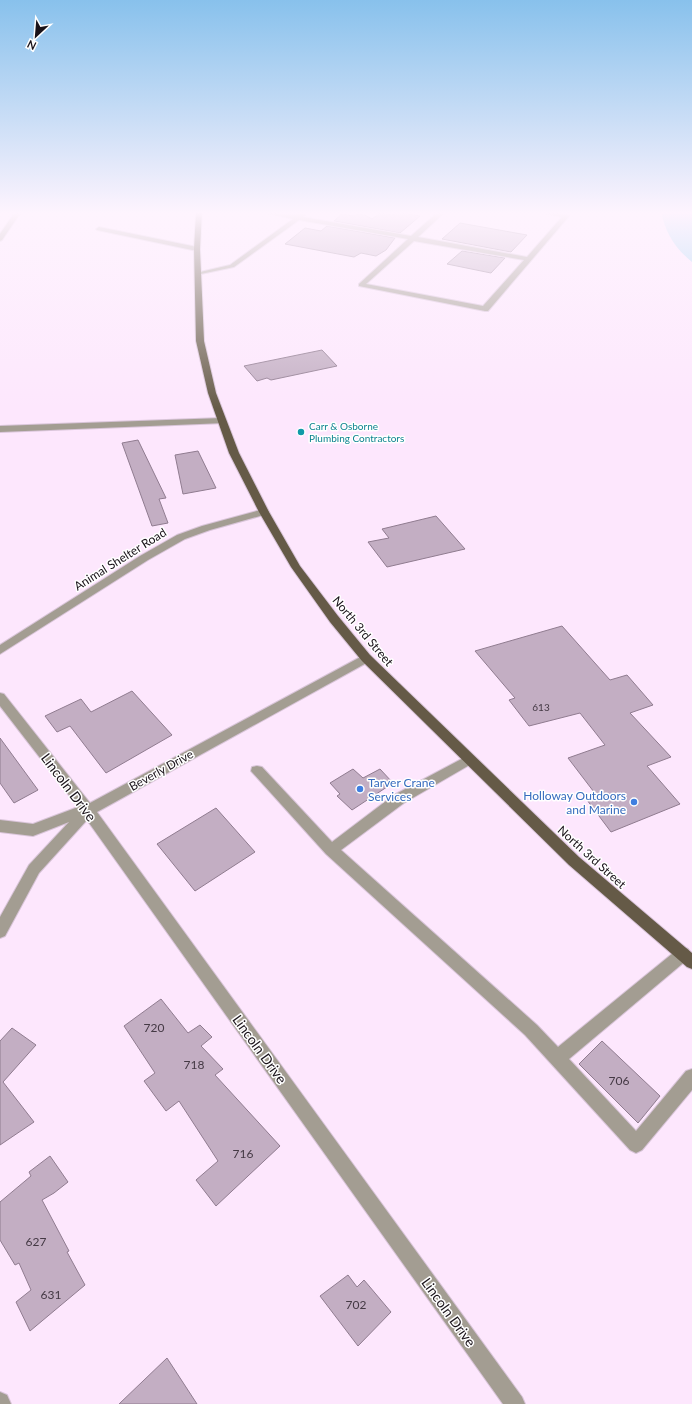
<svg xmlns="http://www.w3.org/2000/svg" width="692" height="1404" font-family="Lato,sans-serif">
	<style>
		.water { fill: #99d5f1 }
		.building { fill: #c3aec3; stroke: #907c90 }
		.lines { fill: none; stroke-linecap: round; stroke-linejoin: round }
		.minor-casing { stroke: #d9c5d9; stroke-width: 2 }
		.major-casing { stroke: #d9c5d9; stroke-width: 2 }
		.minor { fill: #a39d92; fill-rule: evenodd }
		.major { fill: #655a47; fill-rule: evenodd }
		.culture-dot { fill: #0f9aa8; stroke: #fff; stroke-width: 1.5 }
		.shop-dot { fill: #3f7fe0; stroke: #fff; stroke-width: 1.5 }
		.labels { text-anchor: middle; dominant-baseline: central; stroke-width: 3; stroke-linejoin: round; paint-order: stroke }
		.far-culture-label { font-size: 10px; fill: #0d838f; stroke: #fff; text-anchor: start }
		.number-label { font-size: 10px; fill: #443944 }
		.street-label { font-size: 12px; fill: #191219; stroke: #fff }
		.shop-label { font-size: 12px; fill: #366cbe; stroke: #fff; text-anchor: start }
		.near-number-label { font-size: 12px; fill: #443944 }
		.near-street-label { font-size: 14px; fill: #191219; stroke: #fff }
	</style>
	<rect width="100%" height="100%" fill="#fde7fd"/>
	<!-- water -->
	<path class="water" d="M661,212H692V262C675,248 666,234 661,212Z"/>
	<!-- building -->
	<g class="building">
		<path d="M396,212L420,216L400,233L334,221L342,214L353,216L358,214L365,215L372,219L380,213L393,215Z"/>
		<path d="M460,223L527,235L511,252L442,239Z"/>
		<path d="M327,226L395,238L386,250L376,256L361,253L354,257L285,244L305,228L321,231Z"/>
		<path d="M462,251L505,258L491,273L447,264Z"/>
		<path d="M322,350L337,366L271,380L267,378L257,381L244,366Z"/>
		<path d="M138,440L166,498L159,499L168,523L152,526L122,443Z"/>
		<path d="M198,451L216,488L183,494L175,455Z"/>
		<path d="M436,516L465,549L387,567L368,542L389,538L382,529Z"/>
		<path d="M562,626L610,680L627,675L653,705L630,713L671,757L647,766L680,804L611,832L587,800L597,796L568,758L605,745L580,713L529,726L509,700L515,698L475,651Z"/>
		<path d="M132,691L172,735L106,773L70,726L57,732L45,716L81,699L91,712Z"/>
		<path d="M0,738L38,790L14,803L0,783Z"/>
		<path d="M353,769L363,778L380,769L393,783L352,810L337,796L340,794L330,783Z"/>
		<path d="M216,808L255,852L195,891L157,844Z"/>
		<path d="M161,999L188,1033L200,1025L212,1037L201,1046L223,1069L215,1075L280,1146L216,1206L196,1180L218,1161L179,1101L166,1111L144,1081L155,1073L124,1026Z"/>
		<path d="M12,1028L36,1045L3,1082L34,1122L0,1145V1041Z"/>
		<path d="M602,1041L660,1096L638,1123L579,1064Z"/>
		<path d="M50,1156L68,1182L54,1193L42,1200L69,1251L67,1252L85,1285L30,1331L16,1302L31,1290L19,1263L15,1265L0,1240V1202L31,1176L29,1172Z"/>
		<path d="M348,1275L357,1287L364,1280L391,1312L358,1346L320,1296Z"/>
		<path d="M167,1358L197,1404H119Z"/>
	</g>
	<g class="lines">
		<defs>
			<g id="minor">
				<path d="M15,212H21L2,240L0,241V234Z"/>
				<path d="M263,212C275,212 292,217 302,213L305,215L303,217L411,236L438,212H445L418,237L527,257L562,217L540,212H554L569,216L488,311H485L359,286V284L408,239L299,220L234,267L196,275V273L230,265L293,219ZM414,241L524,260L483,306L366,284Z"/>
				<path d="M99,227L197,247L200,249L197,251L97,230L96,229Z"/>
				<path d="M222,418L226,421L225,423L0,432V426Z"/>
				<path d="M264,509L267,510L269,512L267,514L210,530L185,539L148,560L0,654V645L140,556L177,535L202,526Z"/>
				<path d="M366,654L370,655L372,658L370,661L97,812L522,1397L525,1404H503L87,820L39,873L5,936L0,938V917L29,865L69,822L33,836L0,832V820L33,824L78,807L0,706V693L4,694L90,803Z"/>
				<path d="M469,755L473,757L475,760L473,763L404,803L341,850L537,1025L558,1047L678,949L683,947L688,949L691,954L688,959L569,1059L636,1131L686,1071L692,1069V1090L642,1150L636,1153L630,1150L525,1035L326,854L251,771L252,767L257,766L262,767L332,842L394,795Z"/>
				<path d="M0,1392L7,1395L11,1404H0Z"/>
			</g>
			<path id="major" d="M196,212H202L200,249L204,341L216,393L239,453L269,512L300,566L338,616L370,655L579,857L692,953V969L687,967L569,865L362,661L330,622L291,567L259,512L229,453L208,393L196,341L194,249Z"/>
		</defs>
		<!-- minor casing -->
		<use href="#minor" class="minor-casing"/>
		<!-- major casing -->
		<use href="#major" class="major-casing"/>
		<!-- minor -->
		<use href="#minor" class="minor"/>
		<!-- major -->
		<use href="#major" class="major"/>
	</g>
	<!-- sky -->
	<linearGradient id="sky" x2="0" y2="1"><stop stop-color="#88c1ec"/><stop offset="0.52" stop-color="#fef4fe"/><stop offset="1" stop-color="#fef4fe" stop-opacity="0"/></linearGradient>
	<rect width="692" height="409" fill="url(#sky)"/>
	<!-- markers -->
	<circle class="culture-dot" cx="301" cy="432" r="4"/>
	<g class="shop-dot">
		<circle cx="360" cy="789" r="4"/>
		<circle cx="634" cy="802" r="4"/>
	</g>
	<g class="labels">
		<!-- far-culture labels -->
		<g class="far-culture-label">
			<text x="309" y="426">Carr &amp; Osborne<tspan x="309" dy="12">Plumbing Contractors</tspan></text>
		</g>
		<!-- number labels -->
		<g class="number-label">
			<text x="541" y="707">613</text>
		</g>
		<!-- street labels -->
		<g class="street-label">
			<text transform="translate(120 559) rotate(-32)">Animal Shelter Road</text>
			<text transform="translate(363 631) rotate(50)">North 3rd Street</text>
			<text transform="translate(161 770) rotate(-29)">Beverly Drive</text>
			<text transform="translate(592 857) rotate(42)">North 3rd Street</text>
		</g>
		<!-- shop labels -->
		<g class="shop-label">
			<text x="368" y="782">Tarver Crane<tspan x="368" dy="14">Services</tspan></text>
			<text x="626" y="795" text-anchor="end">Holloway Outdoors<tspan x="626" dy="14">and Marine</tspan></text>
		</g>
		<!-- near-number labels -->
		<g class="near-number-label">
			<text x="154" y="1027">720</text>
			<text x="194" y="1064">718</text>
			<text x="619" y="1080">706</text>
			<text x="243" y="1153">716</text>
			<text x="36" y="1241">627</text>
			<text x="51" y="1294">631</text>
			<text x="356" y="1304">702</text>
		</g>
		<!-- near-street labels -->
		<g class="near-street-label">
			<text transform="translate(69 787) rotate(53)">Lincoln Drive</text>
			<text transform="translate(260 1049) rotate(54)">Lincoln Drive</text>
			<text transform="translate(449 1312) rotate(54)">Lincoln Drive</text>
		</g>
	</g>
	<!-- north arrow -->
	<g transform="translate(36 36) rotate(206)" stroke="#ffffff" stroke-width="3" paint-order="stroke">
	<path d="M0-3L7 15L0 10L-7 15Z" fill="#191219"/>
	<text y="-6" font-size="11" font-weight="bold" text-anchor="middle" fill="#191219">N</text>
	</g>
</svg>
